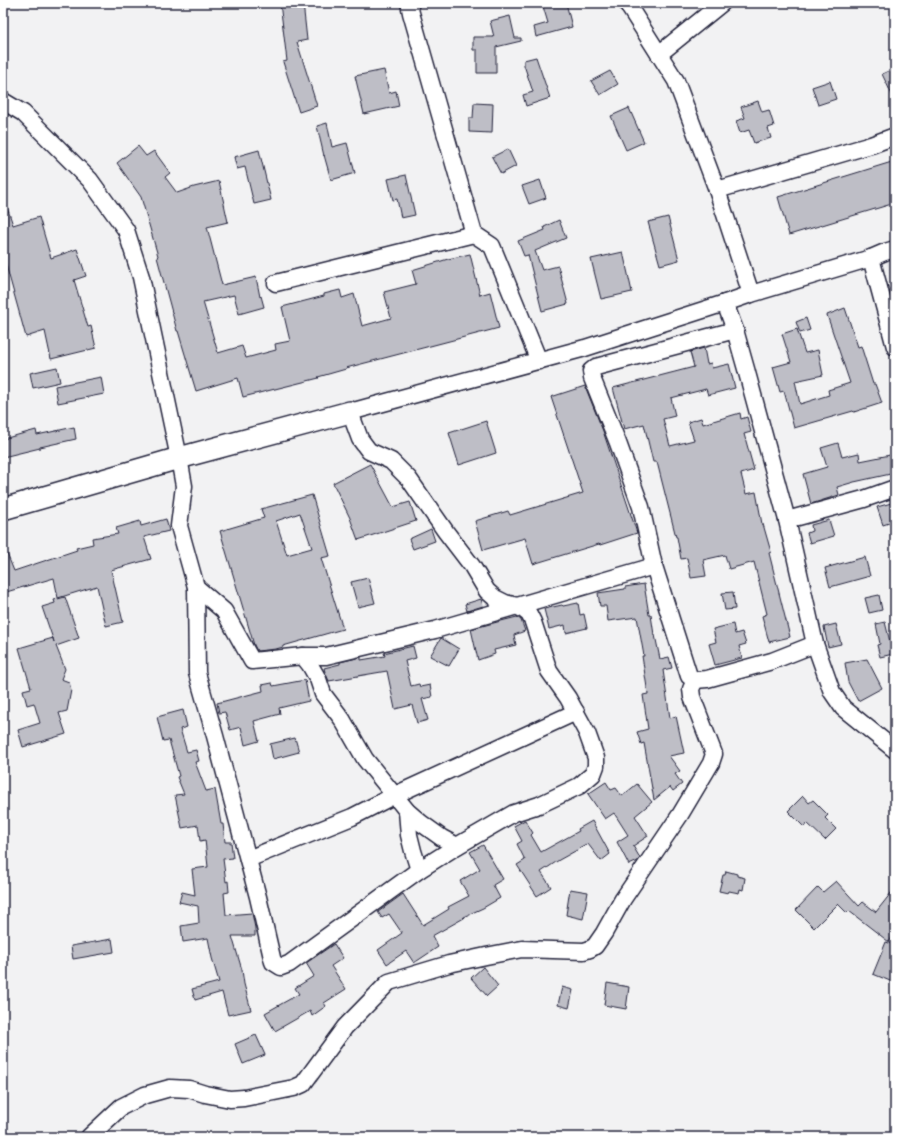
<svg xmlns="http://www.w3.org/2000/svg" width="898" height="1140" font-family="'Indie Flower',sans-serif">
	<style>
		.built { fill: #e2e2e6 }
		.building { fill: #bebec6; stroke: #22223b; fill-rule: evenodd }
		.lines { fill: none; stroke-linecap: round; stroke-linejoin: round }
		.minor-casing { stroke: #22223b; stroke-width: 19 }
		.major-casing { stroke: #22223b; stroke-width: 24 }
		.minor { stroke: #fff; stroke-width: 16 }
		.major { stroke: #fff; stroke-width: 21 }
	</style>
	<rect width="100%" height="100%" fill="#f2f2f3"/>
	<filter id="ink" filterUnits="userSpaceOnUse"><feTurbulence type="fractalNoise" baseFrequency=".025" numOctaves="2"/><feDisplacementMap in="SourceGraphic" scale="8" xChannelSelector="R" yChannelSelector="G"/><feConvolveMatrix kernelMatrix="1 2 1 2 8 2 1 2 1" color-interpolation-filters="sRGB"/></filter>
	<g filter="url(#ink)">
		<!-- built -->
		<path class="built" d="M895,248V309L885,252Z"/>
		<!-- building -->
		<g class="building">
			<path d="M280,3H303L307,40L297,42L317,106L299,112L283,62L287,61Z"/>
			<path d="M542,3H566L572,27L536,37L534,27L548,23Z"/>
			<path d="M510,16L515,38H521V41L496,47V73H477V50H473V37H494L490,21Z"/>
			<path d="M536,57L550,98L526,106L523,95L533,92L524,65V60Z"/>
			<path d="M895,68V101L882,74Z"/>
			<path d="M384,70L389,93L396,91L399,106L364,114L355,76Z"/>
			<path d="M610,71L618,84L600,95L591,81Z"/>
			<path d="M830,81L836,99L818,105L812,87Z"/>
			<path d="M758,101L762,112L769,110L774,126L768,128L771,138L754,143L749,130L740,133L736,121L745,118L741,107Z"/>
			<path d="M474,103L493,104L492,133L469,132V118H473Z"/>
			<path d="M629,108L644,142L626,150L611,116Z"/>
			<path d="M327,123L332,147L347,143L355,173L331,180L324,155V156L317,126Z"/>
			<path d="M138,146L146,156L154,151L170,173L165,177L177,193L194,187L219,181L228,222L207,227L222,285L256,277L260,297L261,296L264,307L239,314L234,295L203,302L218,353L242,346L246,358L276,350L275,344L290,341L282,307L324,296V294L340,290L342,298L354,294L362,326L391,318L384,292L416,284L412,270L448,259L470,254L480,295L490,292L499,328L346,368V369L318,377L319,378L243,397L238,378L196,391L178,331H177L157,257L158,256L141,197L117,163Z"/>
			<path d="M508,149L516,166L501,174L492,157Z"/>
			<path d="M259,150L271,200L254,204L245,167L237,169L234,157Z"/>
			<path d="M895,161V203L789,235L778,197Z"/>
			<path d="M406,175L415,215L401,218L397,199L393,200L388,179Z"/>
			<path d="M540,180L546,198L529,204L522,186Z"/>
			<path d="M3,201H5L13,225L39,217L51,258L77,249L86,276L74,280L88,327L91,326L96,348L51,359L45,331L26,337L3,254Z"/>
			<path d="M668,217L679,260L660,265L648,222Z"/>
			<path d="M559,220L566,238L535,251L542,270L558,266L568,304L542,311L528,255L524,256L518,241L545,230L544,227Z"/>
			<path d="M623,252L632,292L601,299L591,259Z"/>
			<path d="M845,308L858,347L861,346L873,384H875L882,403L854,412L853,411L794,428L784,391L780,392L773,367L791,362L782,334L797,329L805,353L818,350L823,375L795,381L800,404L829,395L828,390L850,383L827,315Z"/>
			<path d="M806,318L810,330L800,333L796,322Z"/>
			<path d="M704,348L707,364L711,363L712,368L729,364L735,388L708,395L706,389L671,398L675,416L663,419L670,446L694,440L688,422L701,418L703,424L740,413L741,419L747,417L751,432L744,434L754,470L741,474L746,494L756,492L762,524H763L771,552L769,553L790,637L769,642L762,616L767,614L754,562L729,569L725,555L703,560L706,576L691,578L687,558L681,559L677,537H676L657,462H653L644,424L624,429L613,388L694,367L690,352Z"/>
			<path d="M57,367L60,382L33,388L30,373Z"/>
			<path d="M101,377L104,394L58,403L55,386Z"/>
			<path d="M585,386L603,431L637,533L600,545L599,544L533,564L525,538L483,550L475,521L508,511L510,515L583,493L551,397Z"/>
			<path d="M486,421L496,453L459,465L449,433Z"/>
			<path d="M74,427L76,439L40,447V448L3,457V439L36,430L37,435Z"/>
			<path d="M838,443L842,457L859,453L860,461L895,454V473L854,482L837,487L839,495L811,504L803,474L827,467L821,448Z"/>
			<path d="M370,464L393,507L410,502L416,521L358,540L350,518L333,483Z"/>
			<path d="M312,495L330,556L321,558L343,629L283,646V647L276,649L257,651L254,645L220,531L264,518L261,509ZM300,513L312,548L287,555L276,521Z"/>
			<path d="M895,502V521L883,525L877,507Z"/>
			<path d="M166,519L169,531L144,537L151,559L111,570L123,622L106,626L97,586L58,598L54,578L3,593V544L14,571L77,550L76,548L93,544L92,538L118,534L116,528L140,521L141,526Z"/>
			<path d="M829,520L834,536L810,543L807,533L812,531L811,525Z"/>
			<path d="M431,529L435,541L413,549L409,539Z"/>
			<path d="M865,557L870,576L830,587L825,568Z"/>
			<path d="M368,578L375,603L358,607L351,582Z"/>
			<path d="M644,584L649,615H651L654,635H655L660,659L669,657L672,668L663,670L665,684L670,718L676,716L684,753L669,756L680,771L675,774L682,784L673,791L670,787L654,800L644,743L641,744L637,732L648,729L643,695L648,694L642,656H644L637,617L608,621L606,606H600L598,593L625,589V587Z"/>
			<path d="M733,592L735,609L725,610L722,593Z"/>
			<path d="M879,595L882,610L869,613L865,598Z"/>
			<path d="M65,597L79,638L56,646L65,669L61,679L69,682L71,690L67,711L59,713L66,734L23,747L18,730L40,723L34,703L27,705L23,690L31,688L19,648L53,638L54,642L42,607L55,603L54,600Z"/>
			<path d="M481,599L483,606L467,611L465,604Z"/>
			<path d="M578,603L580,615L584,614L587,628L566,633L565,625L549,629L544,609L562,605L563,606Z"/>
			<path d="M517,617L521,620L525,631L514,635L516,645L494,650L495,654L478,660L471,629L501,621Z"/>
			<path d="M885,622L893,654L880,657L877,645L880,644L876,624Z"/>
			<path d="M733,624L735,634L742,632L746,644L739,646L742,658L715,665L709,644L716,642L713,629Z"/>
			<path d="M836,624L841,644L828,647L824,627Z"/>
			<path d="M441,638L459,649L449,666L430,656Z"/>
			<path d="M413,646L416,658L405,661L411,686L419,684L420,687L430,685L432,697L422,699L428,720L417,723L412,705L395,709L387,671L329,681L325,672L324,668L340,664V662L361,657V660L385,656L384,653Z"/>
			<path d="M867,659L882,688L858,701L848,682L845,663Z"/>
			<path d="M305,680L309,701L279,708L280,714L254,721L259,741L245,745L241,727L230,730L225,712L219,713L217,703L263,691L262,685L272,683L273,686Z"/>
			<path d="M183,710L187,727L180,729L187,752L196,750L199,761L195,762L206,791L215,789L221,824H223L225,842H231L233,858L223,859L226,882L228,881L229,892L224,893L226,915L252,913L255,928V936H232L242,970L244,984L251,1010L228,1015L222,992L195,1000L192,989L219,982L212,958L208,938L183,942L181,926L199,923L198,906L179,902L182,892L195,895L192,869L208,867L205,840L200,841L198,825L182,828L175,795L184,794L177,777L179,776L169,740L163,741L157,717Z"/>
			<path d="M295,738L299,752L273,759L270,744Z"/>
			<path d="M606,782L611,790L616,788L622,796L637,784L652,802L635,816L648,836L633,846L640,858L638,861L629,865L617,842L628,835L614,813L605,819L588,794Z"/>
			<path d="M803,796L809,803L813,800L828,815L825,818L836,829L825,840L807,823L804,827L788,811Z"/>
			<path d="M525,820L533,833L531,835L541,852L579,831L578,829L592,821L610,854L601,861L588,844L577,850L559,860L541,872L551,887L537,896L517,865L525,860L517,844L522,841L514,826Z"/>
			<path d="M483,845L503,879L493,885L500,898L483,908L463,917L464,918L432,936L438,947L414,963L406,951L387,964L378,950L402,933L389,914L382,918L378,912L403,894L423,925L449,909L448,907L469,896L460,881L480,869L470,852Z"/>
			<path d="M726,871L737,874V876L745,878L743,890L740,889L739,893L729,891L728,893L719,891L723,875H725Z"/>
			<path d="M836,881L859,906L863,902L876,912L895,888V933L889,942L849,911L847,913L838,904L814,928L796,910L818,887L823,892Z"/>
			<path d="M570,889L588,892L583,919L566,915Z"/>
			<path d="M112,939L114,952L73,959L71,946Z"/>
			<path d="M886,942L895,945V983L873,974Z"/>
			<path d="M334,944L343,958L331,966L346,989L324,1003L326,1006L312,1016L310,1011L275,1031L265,1013L299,994L295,988L314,976L306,963Z"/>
			<path d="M483,967L498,986L487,996L471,978Z"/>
			<path d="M607,983L629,987L626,1009L604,1005Z"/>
			<path d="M562,987L573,990L569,1008L558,1005Z"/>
			<path d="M256,1035L265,1055L243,1064L235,1044Z"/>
		</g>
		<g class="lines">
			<defs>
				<g id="minor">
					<path d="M409,3L411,13L474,234L492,246L539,361"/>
					<path d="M627,3L631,10L676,81L717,190L751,294"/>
					<path d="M659,54L722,3"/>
					<path d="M3,101L23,113L90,180L126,230L141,277L179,458L184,486L179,526L196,587L197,673L215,736L258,897L273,962L281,967L289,964L419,870L457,846L514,813L539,805L579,786L593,774L596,766V758L587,733L568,698L549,671L533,622L529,614L524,610L517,606L505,603L495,598L487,591L472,566L446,532L409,479L391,461L369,451L360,439L350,412L585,348L725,303L751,294L871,258L885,252L895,249"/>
					<path d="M717,190L871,145L895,136"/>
					<path d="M871,258L895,347"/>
					<path d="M276,283L474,234"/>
					<path d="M725,303L735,330L746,369L787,520L815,644L832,692L843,708L895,750"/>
					<path d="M735,330L596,367L591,371L592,378L618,443L641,507L654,566L689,676L695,680L707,679L772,661L815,644"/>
					<path d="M787,520L864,499L895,488"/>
					<path d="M196,587L224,611L252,661L303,656L310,665L318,679L323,694L342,719L365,759L399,801L407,811L421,823L442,838L457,846"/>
					<path d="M303,656H326L435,630L654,566"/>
					<path d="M407,811L409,835L413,851L419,870"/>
					<path d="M248,859L352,817L395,795L576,712"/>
					<path d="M89,1137L121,1107L145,1095L170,1088L189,1089L205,1094L230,1099L244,1098L294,1088L303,1084L345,1027L389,982L449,964L486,956L522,949L584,951L590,949L595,946L604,933L623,899L680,815L711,763L714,754L692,697L691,689L695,680"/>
				</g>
				<path id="major" d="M3,509L179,458L350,412"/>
			</defs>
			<!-- minor casing -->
			<use href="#minor" class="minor-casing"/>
			<!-- major casing -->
			<use href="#major" class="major-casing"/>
			<!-- minor -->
			<use href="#minor" class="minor"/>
			<!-- major -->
			<use href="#major" class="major"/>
		</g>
	</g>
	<!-- margin -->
	<rect width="898" height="1140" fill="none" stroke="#fff" stroke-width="16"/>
	<rect x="8" y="8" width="882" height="1124" fill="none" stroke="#22223b" stroke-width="1.5" filter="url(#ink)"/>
</svg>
